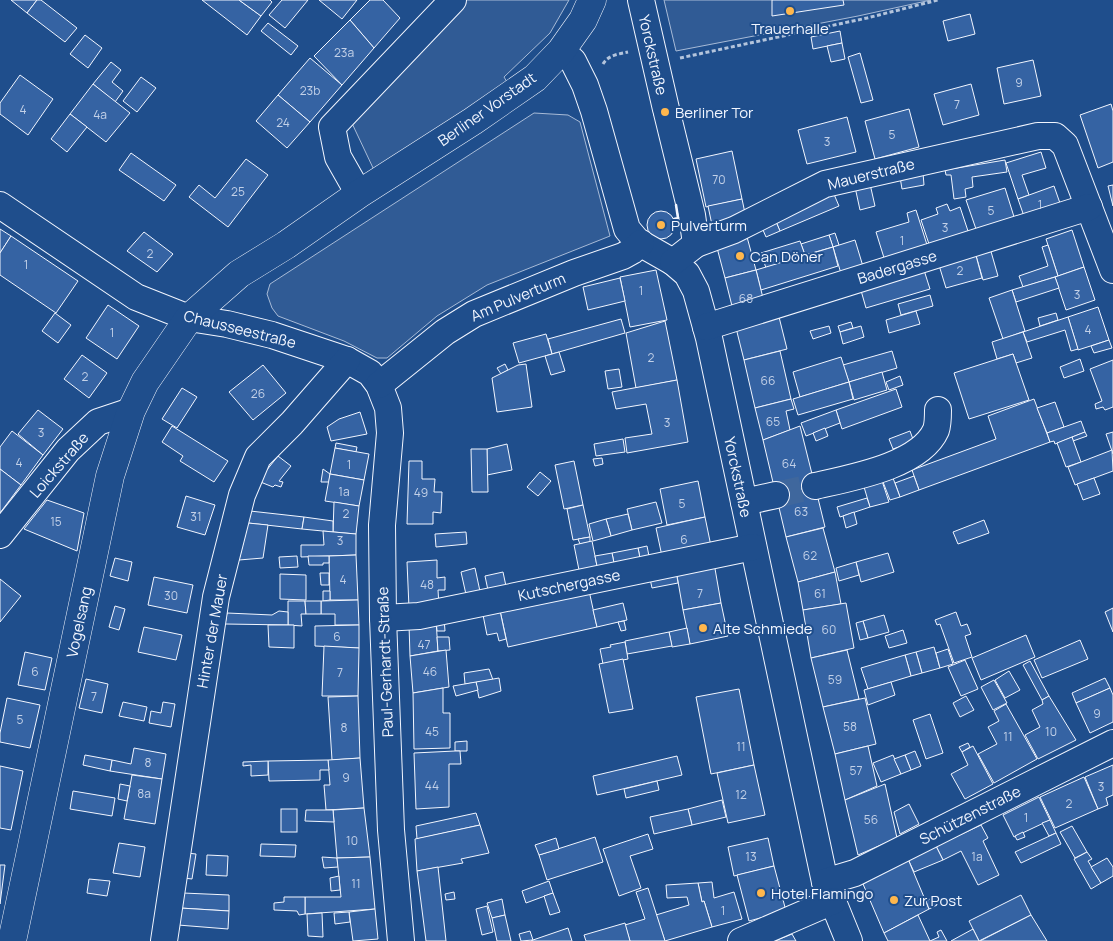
<svg xmlns="http://www.w3.org/2000/svg" width="1113" height="941" font-family="Manrope,sans-serif">
	<style>
		.built { fill: #305b95; stroke: #a8bbd7 }
		.building { fill: #3563a3; stroke: #f2f6ff }
		.lines { fill: none; stroke-linecap: round; stroke-linejoin: round }
		.minor-tunnel { stroke: #3f679d; stroke-width: 26; stroke-dasharray: 26 13; stroke-linecap: butt }
		.minor-casing { stroke: #f2f6ff; stroke-width: 28 }
		.major-casing { stroke: #f2f6ff; stroke-width: 29 }
		.path { stroke: #b3c4dc; stroke-width: 3; stroke-dasharray: 4 2.5; stroke-linecap: butt }
		.minor { stroke: #1f4e8c; stroke-width: 26 }
		.major { stroke: #1f4e8c; stroke-width: 28 }
		.wall { stroke: #f2f6ff; stroke-width: 2.5 }
		.poi-dot { fill: #ffb74d; stroke: #1f4e8c; stroke-width: 2 }
		.labels { text-anchor: middle; dominant-baseline: central; stroke-width: 4; stroke-linejoin: round; paint-order: stroke }
		.number-label { font-size: 12px; fill: #c3d1e8 }
		.poi-label { font-size: 15px; fill: #f2f6ff; stroke: #1f4e8c; text-anchor: start }
		.street-label { font-size: 15px; fill: #f2f6ff; stroke: #1f4e8c }
	</style>
	<rect width="100%" height="100%" fill="#1f4e8c"/>
	<!-- built -->
	<g class="built">
		<path d="M460,0H569L550,33L504,77L507,82L374,170L349,117Z"/>
		<path d="M664,0H931L858,16L676,51Z"/>
		<path d="M534,113L568,115L580,122L610,236L487,285L437,316L387,358H377L344,341L278,316L272,308L267,294L270,284Z"/>
	</g>
	<!-- building -->
	<g class="building">
		<path d="M11,0H37L27,13Z"/>
		<path d="M37,0H41L77,28L65,42L27,13Z"/>
		<path d="M202,0H239L261,16L247,35Z"/>
		<path d="M239,0H270L272,2L261,16Z"/>
		<path d="M282,0H308L285,28L269,15Z"/>
		<path d="M319,0H357L342,19Z"/>
		<path d="M370,0H383L400,18L374,48L350,20Z"/>
		<path d="M772,0H843L844,5L772,16Z"/>
		<path d="M970,14L975,34L948,41L943,21Z"/>
		<path d="M350,20L374,48L342,85L314,56Z"/>
		<path d="M268,23L298,46L291,55L261,31Z"/>
		<path d="M840,31L842,43L813,49L811,37Z"/>
		<path d="M85,35L102,48L88,68L70,54Z"/>
		<path d="M842,43L845,59L831,62L827,46Z"/>
		<path d="M860,53L873,100L861,103L848,57Z"/>
		<path d="M310,58L342,85L310,122L278,95Z"/>
		<path d="M1033,60L1041,96L1004,104L997,68Z"/>
		<path d="M111,62L121,70L112,82L123,91L115,102L93,84Z"/>
		<path d="M20,75L53,99L28,135L0,114V103Z"/>
		<path d="M141,77L156,88L137,112L123,101Z"/>
		<path d="M93,84L130,113L106,142L70,114Z"/>
		<path d="M971,84L979,115L943,125L934,94Z"/>
		<path d="M278,95L310,122L287,148L256,121Z"/>
		<path d="M1111,104L1113,111V162L1098,168L1080,115Z"/>
		<path d="M909,109L919,147L875,159L865,121Z"/>
		<path d="M70,114L87,127L67,152L51,139Z"/>
		<path d="M847,117L856,152L807,164L798,130Z"/>
		<path d="M732,151L742,199L706,207L696,159Z"/>
		<path d="M1041,152L1046,168L1022,175L1029,195L1018,199L1006,163Z"/>
		<path d="M131,153L176,185L164,201L119,170Z"/>
		<path d="M246,159L268,175L228,227L189,197L199,185L215,198Z"/>
		<path d="M1005,160L1007,172L972,177L973,187L965,189L966,197L954,199L951,175H946L945,170Z"/>
		<path d="M923,173L924,185L902,189L900,177Z"/>
		<path d="M870,184L875,206L860,210L855,187Z"/>
		<path d="M1113,185V206L1108,186Z"/>
		<path d="M1054,186L1062,209L1026,222L1018,199Z"/>
		<path d="M1005,188L1015,220L977,232L966,200Z"/>
		<path d="M833,192L839,206L780,231L774,217Z"/>
		<path d="M742,199L746,218L712,225L708,206Z"/>
		<path d="M947,204L950,211L960,207L969,234L930,247L921,220L938,214L936,208Z"/>
		<path d="M916,210L928,248L885,261L876,232L909,222L907,213Z"/>
		<circle cx="661" cy="225" r="14"/>
		<path d="M774,217L780,231L766,237L760,223Z"/>
		<path d="M0,229L11,236L0,253Z"/>
		<path d="M1072,230L1084,267L1058,276L1046,239Z"/>
		<path d="M144,232L173,254L157,272L127,251Z"/>
		<path d="M835,233L839,245L833,247L829,235Z"/>
		<path d="M829,235L833,247L805,255L801,244Z"/>
		<path d="M11,236L78,281L56,313L0,275V253Z"/>
		<path d="M747,237L756,270L725,278L716,244Z"/>
		<path d="M855,240L865,273L843,280L833,247Z"/>
		<path d="M800,241L805,255L766,268L761,253Z"/>
		<path d="M1048,245L1058,276L1023,287L1019,276L1048,266L1042,247Z"/>
		<path d="M833,247L838,266L761,290L756,270Z"/>
		<path d="M990,248L998,276L983,280L975,252Z"/>
		<path d="M975,252L982,278L946,288L938,262Z"/>
		<path d="M923,267L930,289L866,308L860,287Z"/>
		<path d="M1084,267L1095,300L1066,310L1055,277Z"/>
		<path d="M656,270L667,320L630,327L620,277Z"/>
		<path d="M756,270L765,306L734,314L725,278Z"/>
		<path d="M1055,277L1059,288L1016,302L1012,290Z"/>
		<path d="M620,278L625,301L588,310L583,287Z"/>
		<path d="M1012,290L1025,331L1003,339L989,298Z"/>
		<path d="M930,295L933,306L901,315L898,304Z"/>
		<path d="M108,305L139,326L117,359L86,338Z"/>
		<path d="M1098,307L1109,340L1078,350L1068,317Z"/>
		<path d="M916,311L920,324L889,333L886,320Z"/>
		<path d="M55,313L71,325L58,343L42,331Z"/>
		<path d="M778,313L787,349L744,360L735,324Z"/>
		<path d="M1056,313L1058,320L1040,326L1038,318Z"/>
		<path d="M1068,317L1078,349L1071,351L1065,330L1027,342L1023,332Z"/>
		<path d="M621,319L625,333L552,354L548,339Z"/>
		<path d="M665,321L677,380L636,388L626,333Z"/>
		<path d="M851,322L853,328L840,332L838,326Z"/>
		<path d="M829,326L831,333L813,339L810,331Z"/>
		<path d="M861,326L864,337L843,344L840,332Z"/>
		<path d="M1023,332L1032,358L1016,363L1013,354L997,359L992,342Z"/>
		<path d="M546,334L552,354L519,363L513,343Z"/>
		<path d="M1109,340L1112,348L1094,353L1091,346Z"/>
		<path d="M780,351L791,399L755,408L744,360Z"/>
		<path d="M892,351L897,368L849,382L843,365Z"/>
		<path d="M559,352L565,371L551,375L545,356Z"/>
		<path d="M1013,354L1029,400L969,419L954,373Z"/>
		<path d="M82,355L107,373L89,398L64,379Z"/>
		<path d="M841,357L849,382L800,397L793,372Z"/>
		<path d="M1080,359L1084,371L1064,378L1060,367Z"/>
		<path d="M1113,360V407L1105,410L1103,407L1096,409L1095,404L1102,401L1090,369Z"/>
		<path d="M505,364L508,370L501,374L497,368Z"/>
		<path d="M526,364L532,407L497,412L492,378L518,365Z"/>
		<path d="M263,365L286,393L253,420L229,392Z"/>
		<path d="M619,369L622,387L608,389L605,371Z"/>
		<path d="M882,372L887,390L854,400L849,382Z"/>
		<path d="M900,376L903,385L889,390L886,382Z"/>
		<path d="M677,380L688,442L627,453L625,438L652,434L646,404L616,409L612,392Z"/>
		<path d="M849,382L853,399L798,415L793,399Z"/>
		<path d="M182,388L197,397L177,428L162,419Z"/>
		<path d="M896,389L902,407L842,429L836,410Z"/>
		<path d="M791,399L794,409L786,411L790,430L763,440L755,408Z"/>
		<path d="M1034,399L1050,442L919,490L912,470L996,439L988,416Z"/>
		<path d="M1055,402L1064,427L1047,433L1037,408Z"/>
		<path d="M38,410L63,429L43,455L18,434Z"/>
		<path d="M836,410L840,423L806,436L801,423Z"/>
		<path d="M360,412L367,434L331,441L327,427L339,419Z"/>
		<path d="M1081,421L1085,432L1055,444L1054,441L1050,442L1047,433Z"/>
		<path d="M172,426L228,461L214,482L180,461L183,456L162,442Z"/>
		<path d="M800,426L815,486L776,495L763,440Z"/>
		<path d="M825,428L828,436L816,441L813,433Z"/>
		<path d="M12,431L43,455L21,485L0,469V447Z"/>
		<path d="M910,431L914,442L893,449L889,439Z"/>
		<path d="M1085,432L1087,436L1073,441L1072,437Z"/>
		<path d="M1113,432V454L1106,434Z"/>
		<path d="M1072,437L1081,462L1066,467L1057,443Z"/>
		<path d="M623,439L625,452L596,456L594,444Z"/>
		<path d="M336,443L357,447L356,452L335,448Z"/>
		<path d="M507,444L512,470L487,475V449Z"/>
		<path d="M335,448L369,454L364,480L330,474Z"/>
		<path d="M471,449H487L488,492H472Z"/>
		<path d="M1112,450L1113,471L1075,485L1068,467Z"/>
		<path d="M278,456L291,466L279,481L283,482L281,487L275,485L273,487L258,481Z"/>
		<path d="M602,458L603,464L595,466L593,459Z"/>
		<path d="M409,461H422V479H435L434,492H442L441,513L433,512V524H407Z"/>
		<path d="M574,461L583,505L564,509L555,465Z"/>
		<path d="M0,469L21,485L0,513Z"/>
		<path d="M323,469L330,474L329,482H321Z"/>
		<path d="M540,472L551,481L538,496L527,487Z"/>
		<path d="M330,474L364,480L359,506L325,501Z"/>
		<path d="M914,476L919,490L900,497L895,483Z"/>
		<path d="M893,478L900,497L890,500L883,482Z"/>
		<path d="M1094,478L1100,494L1083,500L1077,484Z"/>
		<path d="M698,481L705,517L667,525L660,489Z"/>
		<path d="M882,481L889,502L870,507L864,487Z"/>
		<path d="M815,486L825,527L786,537L776,495Z"/>
		<path d="M186,496L215,505L205,535L177,527Z"/>
		<path d="M867,498L870,507L840,517L837,507Z"/>
		<path d="M47,500L84,513L77,551L24,529Z"/>
		<path d="M334,502L359,506L356,534L333,532Z"/>
		<path d="M656,502L662,523L632,530L627,509Z"/>
		<path d="M583,505L590,537L573,540L567,509Z"/>
		<path d="M250,511L304,517L302,529L248,523Z"/>
		<path d="M854,512L857,524L846,528L843,516Z"/>
		<path d="M628,514L632,530L611,536L606,519Z"/>
		<path d="M304,517L333,521V532L302,529Z"/>
		<path d="M705,517L712,551L663,561L656,528Z"/>
		<path d="M606,519L611,536L593,541L589,524Z"/>
		<path d="M984,520L989,533L958,544L953,532Z"/>
		<path d="M248,523L268,525L263,558L239,560Z"/>
		<path d="M823,528L835,572L798,582L786,537Z"/>
		<path d="M323,531L356,534V555L301,557V545H324Z"/>
		<path d="M466,532L467,544L436,547L435,534Z"/>
		<path d="M590,537V542L580,544L578,539Z"/>
		<path d="M592,541L598,571L580,575L574,545Z"/>
		<path d="M647,546L650,561L641,563L638,548Z"/>
		<path d="M638,548L641,563L615,568L612,553Z"/>
		<path d="M612,553L615,568L598,571L595,556Z"/>
		<path d="M888,553L894,572L861,582L856,562Z"/>
		<path d="M356,555L358,600H330L329,556Z"/>
		<path d="M297,556L298,567L280,568L279,557Z"/>
		<path d="M308,556H329V563H323V565H309Z"/>
		<path d="M115,558L132,562L128,581L110,576Z"/>
		<path d="M437,560V578L445,577V590H438L439,606L409,608L407,562Z"/>
		<path d="M856,562L859,575L839,581L836,568Z"/>
		<path d="M714,563L721,603L683,610L676,570Z"/>
		<path d="M475,568L481,596L467,599L461,572Z"/>
		<path d="M676,570L678,583L652,588L649,574Z"/>
		<path d="M503,572L507,591L489,595L485,576Z"/>
		<path d="M835,572L841,604L803,610L798,582Z"/>
		<path d="M320,573H329V585H321Z"/>
		<path d="M280,574L306,575V600L280,599Z"/>
		<path d="M154,577L193,585L187,613L148,605Z"/>
		<path d="M0,579L21,596L0,622Z"/>
		<path d="M588,586L597,627L508,647L499,606Z"/>
		<path d="M323,591H330V600L323,601Z"/>
		<path d="M358,600L359,625H335V614H321V601Z"/>
		<path d="M288,601H305L306,614H301L302,626L288,625Z"/>
		<path d="M305,601H321V614H306Z"/>
		<path d="M623,603L627,620L597,627L593,610Z"/>
		<path d="M721,603L728,636L690,644L683,610Z"/>
		<path d="M846,603L854,648L811,658L803,610Z"/>
		<path d="M115,606L125,609L119,630L109,627Z"/>
		<path d="M499,606L506,639L499,641L497,633L487,635L482,610Z"/>
		<path d="M1113,608V632L1105,612Z"/>
		<path d="M279,611L288,612V625L225,624L227,613L272,615Z"/>
		<path d="M956,612L961,626L967,624L971,634L965,636L972,657L954,663L940,624L937,625L935,620Z"/>
		<path d="M884,615L889,632L868,638L863,621Z"/>
		<path d="M444,618L445,631H437L436,620Z"/>
		<path d="M436,620L438,651L410,656L409,625Z"/>
		<path d="M624,621L626,630L621,631L618,622Z"/>
		<path d="M863,621L868,638L860,640L856,623Z"/>
		<path d="M268,625H294V648L269,647Z"/>
		<path d="M359,625V648L315,646V626Z"/>
		<path d="M144,627L182,635L176,660L138,652Z"/>
		<path d="M687,628L690,644L672,647L669,632Z"/>
		<path d="M903,630L907,643L889,648L885,636Z"/>
		<path d="M669,632L672,646L627,654L625,641Z"/>
		<path d="M1026,635L1035,657L981,680L972,658Z"/>
		<path d="M437,637H449L450,650L438,651Z"/>
		<path d="M1080,640L1088,659L1042,678L1034,660Z"/>
		<path d="M625,642L628,659L603,664L600,649L611,647L610,645Z"/>
		<path d="M324,646L359,648L358,696H322Z"/>
		<path d="M934,647L940,668L922,673L916,652Z"/>
		<path d="M948,649L953,664L940,668L936,653Z"/>
		<path d="M446,650L449,687L413,693L410,656Z"/>
		<path d="M847,650L859,699L823,707L811,658Z"/>
		<path d="M25,652L52,658L45,690L18,685Z"/>
		<path d="M916,652L922,673L911,676L905,655Z"/>
		<path d="M905,655L911,676L868,689L861,668Z"/>
		<path d="M623,659L633,709L609,713L599,664Z"/>
		<path d="M965,660L978,689L961,696L948,667Z"/>
		<path d="M1030,661L1049,696L1042,700L1023,665Z"/>
		<path d="M489,669L493,680L465,684L464,673Z"/>
		<path d="M1009,671L1020,690L1005,698L995,680Z"/>
		<path d="M499,678L501,691L479,698L476,682Z"/>
		<path d="M1105,678L1110,688L1076,703L1072,693Z"/>
		<path d="M86,679L108,684L102,713L79,708Z"/>
		<path d="M994,680L1007,703L993,710L981,687Z"/>
		<path d="M476,682L478,690L456,696L453,686Z"/>
		<path d="M891,682L895,695L868,705L864,690Z"/>
		<path d="M443,688V713H450V748L414,749L413,693Z"/>
		<path d="M1110,688L1113,695V722L1090,733L1076,703Z"/>
		<path d="M739,689L754,765L711,774L696,697Z"/>
		<path d="M358,696L360,758L332,760L328,697Z"/>
		<path d="M966,696L974,710L960,717L953,703Z"/>
		<path d="M1049,696L1076,740L1038,759L1025,735L1040,727L1032,710L1043,704L1042,700Z"/>
		<path d="M7,698L40,705L30,748L0,742V733Z"/>
		<path d="M865,698L876,744L835,754L823,707Z"/>
		<path d="M123,702L147,707L144,721L119,716Z"/>
		<path d="M163,702L175,704L171,727L149,723L151,711L161,713Z"/>
		<path d="M1006,704L1037,759L994,783L978,754L997,744L988,727L999,721L994,711Z"/>
		<path d="M930,714L943,753L926,759L913,720Z"/>
		<path d="M467,741V751H455V742Z"/>
		<path d="M968,743L970,747L962,752L959,747Z"/>
		<path d="M868,746L877,786L845,800L835,754Z"/>
		<path d="M973,746L993,784L965,799L951,774L968,765L962,752Z"/>
		<path d="M134,748L166,754L162,779L110,771L112,760L131,764Z"/>
		<path d="M455,751H460L461,764H449V807L416,809L414,753Z"/>
		<path d="M915,751L921,766L911,770L905,755Z"/>
		<path d="M85,755L112,760L110,771L83,765Z"/>
		<path d="M893,755L901,774L881,782L873,763Z"/>
		<path d="M905,755L911,770L901,774L894,759Z"/>
		<path d="M677,756L682,775L597,795L593,776Z"/>
		<path d="M360,758L364,808L326,810L324,785H330L328,760Z"/>
		<path d="M328,760L329,770H320V780L269,781L268,761Z"/>
		<path d="M268,761V775L251,776V765L243,766V762Z"/>
		<path d="M754,765L765,815L728,823L717,773Z"/>
		<path d="M1113,765V795L1106,798L1108,805L1098,809L1085,777Z"/>
		<path d="M0,766L23,771L11,830L0,828Z"/>
		<path d="M132,775L162,779L155,824L124,819Z"/>
		<path d="M1084,777L1098,809L1055,828L1040,797Z"/>
		<path d="M657,781L659,790L626,798L624,789Z"/>
		<path d="M120,784L130,786L127,801L118,799Z"/>
		<path d="M885,784L897,838L858,855L845,800Z"/>
		<path d="M73,791L115,798L112,816L70,809Z"/>
		<path d="M1039,797L1050,820L1014,837L1003,815Z"/>
		<path d="M722,800L726,817L692,825L688,809Z"/>
		<path d="M909,804L919,824L900,834L894,812Z"/>
		<path d="M364,808L370,857L337,858L333,810Z"/>
		<rect x="281" y="809" width="16" height="23"/>
		<path d="M688,809L692,825L654,834L650,817Z"/>
		<path d="M306,810H333L334,822L305,821Z"/>
		<path d="M476,813L480,825L417,839L416,826Z"/>
		<path d="M1050,820L1056,833L1049,836L1042,823Z"/>
		<path d="M480,825L489,853L461,859L463,863L417,871L415,839Z"/>
		<path d="M981,825L988,838L983,841L999,875L978,885L961,851L943,860L936,846Z"/>
		<path d="M1072,826L1087,852L1075,858L1060,832Z"/>
		<path d="M1023,832L1025,837L1017,840L1015,836Z"/>
		<path d="M1056,833L1061,844L1021,863L1015,852Z"/>
		<path d="M648,834L653,849L630,856L641,888L619,896L603,849Z"/>
		<path d="M595,837L603,862L547,880L539,855Z"/>
		<path d="M556,838L559,849L539,855L535,845Z"/>
		<path d="M768,838L774,866L734,876L728,847Z"/>
		<path d="M119,843L145,847L140,877L113,873Z"/>
		<path d="M261,844L296,845L295,857L260,856Z"/>
		<path d="M936,846L943,860L914,872L908,859Z"/>
		<path d="M1087,852L1092,859L1088,861L1101,883L1091,889L1074,859Z"/>
		<path d="M187,853L196,854L192,879L184,878Z"/>
		<path d="M207,855L228,856L227,876L206,875Z"/>
		<path d="M322,857L337,858L338,867L324,868Z"/>
		<path d="M370,857L375,909L305,914V897H341L337,858Z"/>
		<path d="M1107,858L1113,867V876L1101,883L1091,867Z"/>
		<path d="M908,859L929,909L884,933L863,884Z"/>
		<path d="M0,865H5L0,904Z"/>
		<path d="M774,866L786,911L749,921L737,875Z"/>
		<path d="M438,867L446,941H426L417,871Z"/>
		<path d="M339,876L340,890L331,891L330,878Z"/>
		<path d="M89,879L110,881L107,896L87,893Z"/>
		<path d="M549,881L553,893L526,903L522,891Z"/>
		<path d="M712,882L714,898L734,892L742,919L712,927L704,901L702,902L698,883Z"/>
		<path d="M698,883L702,902L704,901L712,927L665,941L656,915L689,905L687,897L667,898L666,885Z"/>
		<path d="M648,888L665,941H630L625,925L645,919L636,892Z"/>
		<path d="M454,892L455,899L446,900L445,894Z"/>
		<path d="M183,893L229,895V911L180,908Z"/>
		<path d="M553,893L560,912L550,915L544,896Z"/>
		<path d="M1021,895L1031,915L979,941L969,921Z"/>
		<path d="M284,897H305V914L299,915L297,911L274,910V903L284,902Z"/>
		<path d="M934,897L937,905L929,909L926,901Z"/>
		<path d="M502,899L505,915L492,918L487,903Z"/>
		<path d="M487,906L493,932L482,935L476,909Z"/>
		<path d="M180,908L229,911L228,929L178,925Z"/>
		<path d="M375,909L378,939L353,941L349,912Z"/>
		<path d="M349,912L350,922L335,924L334,913Z"/>
		<path d="M322,913L323,937L308,936L307,914Z"/>
		<path d="M505,915L511,941H497L492,918Z"/>
		<path d="M918,915L930,941H888L884,933Z"/>
		<path d="M1031,915L1047,941H980Z"/>
		<path d="M625,923L630,941H586L584,935Z"/>
		<path d="M568,928L572,941H531L533,940Z"/>
		<path d="M973,929L979,941H951Z"/>
		<path d="M941,930L947,941H930L939,937L937,932Z"/>
		<path d="M530,931L533,940L521,941L519,934Z"/>
		<path d="M792,934L796,941H775Z"/>
	</g>
	<g class="lines">
		<!-- minor-tunnel -->
		<path class="minor-tunnel" d="M776,495L815,486"/>
		<defs>
			<g id="minor">
				<path d="M641,0L666,109"/>
				<path d="M561,51L573,61L585,85L594,111L627,229L638,242L673,262L687,274L696,291L709,338L825,882L849,941"/>
				<path d="M667,113L692,215L696,244"/>
				<path d="M359,194L338,157L332,127L453,0"/>
				<path d="M0,205L136,297L189,318L227,324L272,335L347,360L370,373L379,385L388,408L390,433L382,525L383,618L391,830L401,941"/>
				<path d="M673,262L696,244L734,230L825,184L1038,136H1055L1065,145L1113,270"/>
				<path d="M706,327L1089,207"/>
				<path d="M379,385L445,332L474,314L574,273L623,256L632,251L641,243"/>
				<path d="M815,486C850,478 920,466 936,430C938,424 938,416 938,410"/>
				<path d="M744,502L776,495"/>
				<path d="M0,535L68,450L98,422L131,411"/>
				<path d="M383,618L419,616L753,547"/>
				<path d="M825,882L855,873L1113,743"/>
				<path d="M164,941L216,597L242,495L258,457L292,423L347,360"/>
				<path d="M741,941L833,901"/>
			</g>
			<path id="major" d="M12,941L110,476L131,411L145,382L189,318L239,274L286,245L359,194L473,121L535,78L561,51L583,20L592,0"/>
		</defs>
		<!-- minor casing -->
		<use href="#minor" class="minor-casing"/>
		<!-- major casing -->
		<use href="#major" class="major-casing"/>
		<!-- path -->
		<g class="path">
			<path d="M680,58L867,18L938,0"/>
			<path d="M603,64C608,55 619,54 628,52"/>
		</g>
		<!-- minor -->
		<use href="#minor" class="minor"/>
		<!-- major -->
		<use href="#major" class="major"/>
		<!-- wall -->
		<path class="wall" d="M674,219L678,218L676,205"/>
	</g>
	<!-- markers -->
	<g class="poi-dot">
		<circle cx="790" cy="11" r="5"/>
		<circle cx="665" cy="112" r="5"/>
		<circle cx="661" cy="225" r="5"/>
		<circle cx="740" cy="256" r="5"/>
		<circle cx="703" cy="628" r="5"/>
		<circle cx="761" cy="893" r="5"/>
		<circle cx="894" cy="900" r="5"/>
	</g>
	<g class="labels">
		<!-- number labels -->
		<g class="number-label">
			<text x="344" y="52">23a</text>
			<text x="1019" y="82">9</text>
			<text x="310" y="90">23b</text>
			<text x="957" y="104">7</text>
			<text x="23" y="109">4</text>
			<text x="100" y="114">4a</text>
			<text x="283" y="122">24</text>
			<text x="892" y="134">5</text>
			<text x="827" y="141">3</text>
			<text x="719" y="179">70</text>
			<text x="238" y="191">25</text>
			<text x="1040" y="204">1</text>
			<text x="991" y="210">5</text>
			<text x="945" y="227">3</text>
			<text x="902" y="240">1</text>
			<text x="150" y="253">2</text>
			<text x="26" y="264">1</text>
			<text x="960" y="270">2</text>
			<text x="641" y="290">1</text>
			<text x="1077" y="294">3</text>
			<text x="746" y="298">68</text>
			<text x="1088" y="329">4</text>
			<text x="112" y="332">1</text>
			<text x="651" y="357">2</text>
			<text x="85" y="376">2</text>
			<text x="768" y="380">66</text>
			<text x="258" y="393">26</text>
			<text x="773" y="421">65</text>
			<text x="667" y="422">3</text>
			<text x="41" y="432">3</text>
			<text x="19" y="462">4</text>
			<text x="789" y="463">64</text>
			<text x="349" y="464">1</text>
			<text x="344" y="491">1a</text>
			<text x="421" y="492">49</text>
			<text x="682" y="503">5</text>
			<text x="801" y="511">63</text>
			<text x="346" y="513">2</text>
			<text x="196" y="516">31</text>
			<text x="56" y="521">15</text>
			<text x="684" y="539">6</text>
			<text x="340" y="540">3</text>
			<text x="810" y="555">62</text>
			<text x="343" y="579">4</text>
			<text x="427" y="584">48</text>
			<text x="700" y="593">7</text>
			<text x="820" y="593">61</text>
			<text x="171" y="595">30</text>
			<text x="829" y="629">60</text>
			<text x="337" y="636">6</text>
			<text x="424" y="644">47</text>
			<text x="35" y="671">6</text>
			<text x="430" y="671">46</text>
			<text x="340" y="672">7</text>
			<text x="835" y="679">59</text>
			<text x="94" y="696">7</text>
			<text x="1097" y="713">9</text>
			<text x="20" y="719">5</text>
			<text x="850" y="726">58</text>
			<text x="344" y="727">8</text>
			<text x="432" y="731">45</text>
			<text x="1051" y="731">10</text>
			<text x="1008" y="736">11</text>
			<text x="741" y="746">11</text>
			<text x="148" y="762">8</text>
			<text x="856" y="770">57</text>
			<text x="346" y="777">9</text>
			<text x="432" y="785">44</text>
			<text x="1101" y="786">3</text>
			<text x="144" y="793">8a</text>
			<text x="741" y="794">12</text>
			<text x="1069" y="803">2</text>
			<text x="1026" y="817">1</text>
			<text x="871" y="819">56</text>
			<text x="352" y="840">10</text>
			<text x="751" y="856">13</text>
			<text x="977" y="856">1a</text>
			<text x="356" y="883">11</text>
			<text x="723" y="910">1</text>
		</g>
		<!-- poi labels -->
		<g class="poi-label">
			<text x="790" y="28" text-anchor="middle">Trauerhalle</text>
			<text x="675" y="112">Berliner Tor</text>
			<text x="671" y="225">Pulverturm</text>
			<text x="750" y="256">Can Döner</text>
			<text x="713" y="628">Alte Schmiede</text>
			<text x="771" y="893">Hotel Flamingo</text>
			<text x="904" y="900">Zur Post</text>
		</g>
		<!-- street labels -->
		<g class="street-label">
			<text transform="translate(653 55) rotate(77)">Yorckstraße</text>
			<text transform="translate(487 109) rotate(-35)">Berliner Vorstadt</text>
			<text transform="translate(871 174) rotate(-14)">Mauerstraße</text>
			<text transform="translate(897 267) rotate(-17)">Badergasse</text>
			<text transform="translate(518 297) rotate(-23)">Am Pulverturm</text>
			<text transform="translate(240 329) rotate(14)">Chausseestraße</text>
			<text transform="translate(59 465) rotate(-49)">Loickstraße</text>
			<text transform="translate(738 477) rotate(78)">Yorckstraße</text>
			<text transform="translate(569 585) rotate(-12)">Kutschergasse</text>
			<text transform="translate(79 622) rotate(-78)">Vogelsang</text>
			<text transform="translate(212 631) rotate(-80)">Hinter der Mauer</text>
			<text transform="translate(385 662) rotate(-92)">Paul-Gerhardt-Straße</text>
			<text transform="translate(970 815) rotate(-27)">Schützenstraße</text>
		</g>
	</g>
</svg>
